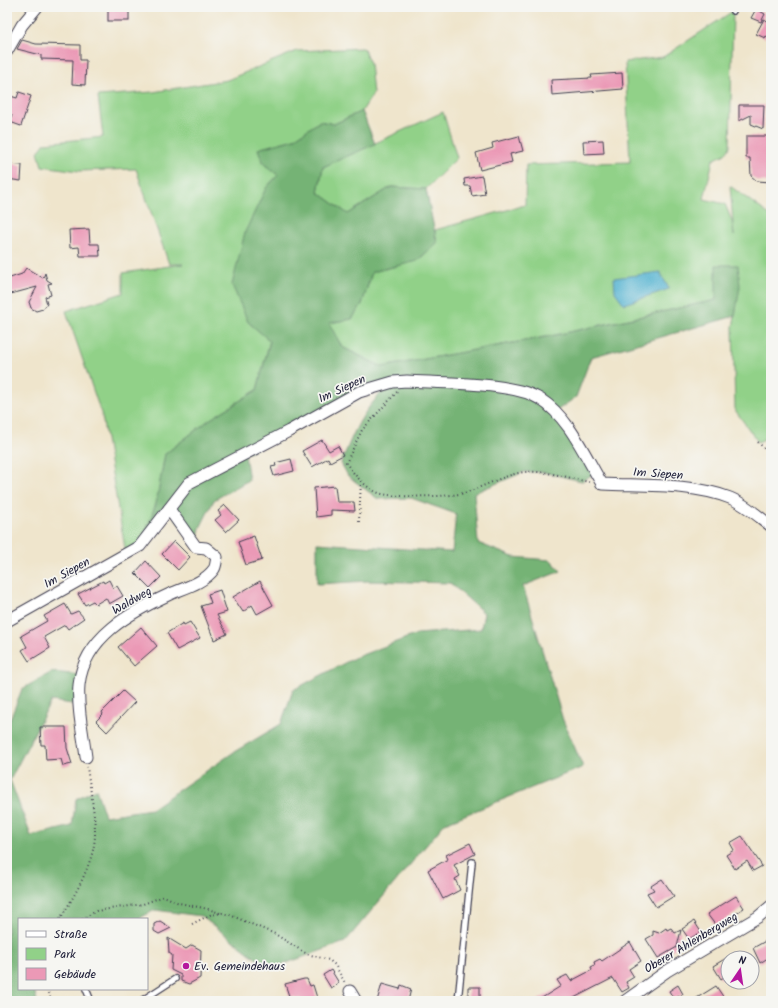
<svg xmlns="http://www.w3.org/2000/svg" width="778" height="1008" font-family="Kalam,sans-serif">
	<style>
		.green { fill: #91d188; stroke: #5a7a62 }
		.forest { fill: #74b374; stroke: #4b6a58 }
		.water { fill: #52b2d1; stroke: #3a6a86 }
		.building { fill: #eb99b6 }
		.lines { fill: none; stroke-linecap: round; stroke-linejoin: round }
		.service-casing { stroke: #413f51; stroke-width: 8 }
		.minor-casing { stroke: #413f51; stroke-width: 13 }
		.path { stroke: #413f51; stroke-width: 2; stroke-dasharray: 1 3; stroke-linecap: butt }
		.service { stroke: #fff; stroke-width: 5.5 }
		.minor { stroke: #fff; stroke-width: 11 }
		.poi-dot { fill: #b5179e; stroke: #f6f6f2; stroke-width: 1.5 }
		.labels { text-anchor: middle; dominant-baseline: central; stroke-width: 3.5; stroke-linejoin: round; paint-order: stroke }
		.street-label { font-size: 12px; fill: #22223b; stroke: #f6f6f2 }
		.poi-label { font-size: 12px; fill: #22223b; stroke: #f6f6f2; text-anchor: start }
	</style>
	<rect width="100%" height="100%" fill="#f6f6f2"/>
	<filter id="ink" filterUnits="userSpaceOnUse"><feTurbulence type="fractalNoise" baseFrequency=".025" numOctaves="2"/><feDisplacementMap in="SourceGraphic" scale="8" xChannelSelector="R" yChannelSelector="G"/><feConvolveMatrix kernelMatrix="1 2 1 2 8 2 1 2 1" color-interpolation-filters="sRGB"/></filter>
	<filter id="wash" filterUnits="userSpaceOnUse"><feTurbulence type="fractalNoise" baseFrequency=".012" numOctaves="4" result="noise"/><feDisplacementMap in="SourceGraphic" scale="16" xChannelSelector="R" yChannelSelector="G"/><feGaussianBlur stdDeviation="0.9" result="paint"/><feColorMatrix in="noise" values="0 0 0 0 0 0 0 0 0 0 0 0 0 0 0 0 0 1.4 0 .05"/><feComposite in="paint" operator="in"/></filter>
	<g filter="url(#wash)">
		<rect width="100%" height="100%" fill="#efe5cc"/>
		<!-- green -->
		<g class="green">
			<path d="M733,11L730,147L725,154L713,160L704,199L725,204L732,221L734,236L730,186L771,216V436L758,442L735,410L733,327L735,316L716,300L551,336L382,367L342,347L328,323L352,319L362,304L372,272L417,261L437,243L435,230L525,205L526,165L630,162L625,62L663,57Z"/>
			<path d="M363,48L370,63L373,94L362,111L334,124L320,121L294,139L258,149L264,164L278,175L266,188L248,322L270,340L257,390L209,420L165,454L156,504L140,546L126,554L102,416L66,311L123,293V273L183,264H169L136,169L79,171L42,166L38,152L45,143L103,137L98,96L153,92L227,80L297,51Z"/>
			<path d="M443,112L457,158L426,189L391,187L348,214L318,192L323,167Z"/>
		</g>
		<!-- forest -->
		<path class="forest" d="M362,111L375,144L323,167L318,192L348,214L391,187L426,189L437,243L417,261L372,272L362,304L352,319L329,323L342,347L382,367L551,336L716,300V265H738L740,286L735,316L591,357L576,397L555,412L595,473L582,481L542,472H524L474,493L478,543L513,557L551,560L561,571L523,586L563,720L583,767L445,823L345,942L270,969L201,916L155,910L138,919H19V989H34L37,1001H7V727L22,689L52,672L81,675L79,705L51,701L10,780L31,836L72,826L76,799L96,789L105,816L151,809L234,752L281,724L293,690L354,658L417,634L481,629L484,613L450,583L368,581L317,584V543L452,552L456,514L411,498L378,499L348,476L341,463C355,429 363,408 392,383L383,386L245,454L249,480L214,500L200,528L196,547L170,511L140,546L156,504L165,454L209,420L257,390L270,341L248,322L232,285L245,232L266,188L278,175L264,164L258,149L294,139L320,121L334,124Z"/>
		<!-- water -->
		<path class="water" d="M660,272L669,289L624,304L615,292L614,278Z"/>
		<g id="blocks">
			<!-- building -->
			<g class="building">
				<rect x="108" y="7" width="21" height="14"/>
				<path d="M756,9L765,14L761,22L751,18Z"/>
				<path d="M764,19L771,23V39L766,36L765,38L756,34Z"/>
				<path d="M22,40L36,44L80,45V60H86L85,85L72,84L73,60L41,59V55L17,49Z"/>
				<path d="M622,73L623,89L552,95L551,80L592,78L591,75Z"/>
				<path d="M19,92L31,96L21,126L10,122L12,115H9L11,109L7,108V95L17,98Z"/>
				<path d="M739,105H764L763,129L751,124V115L739,121Z"/>
				<path d="M519,136L523,151L510,154L512,162L480,170L476,153L493,148L492,143Z"/>
				<path d="M746,136H771V182L757,181L751,176L750,158H746Z"/>
				<path d="M603,140L604,153L584,154L583,141Z"/>
				<path d="M7,164L22,165L21,181L7,179Z"/>
				<path d="M482,176L485,194L472,196L470,186H465L464,179Z"/>
				<path d="M89,229L90,244H99L100,256H80L79,247L70,248L69,230Z"/>
				<path d="M26,268L43,278L45,273L47,280L52,283L48,284L51,295L45,297L47,304L43,309L36,311L31,308L29,302L37,287L7,295V279L22,274Z"/>
				<path d="M322,440L329,451L338,446L343,455L330,462L328,458L312,467L302,451Z"/>
				<path d="M291,459L294,471L274,476L271,467L276,466L275,463Z"/>
				<path d="M335,486L337,502H354L355,511L331,510V515L316,517L314,488Z"/>
				<path d="M225,505L239,520L226,532L215,520L221,515L218,511Z"/>
				<path d="M254,536L262,560L246,565L238,542Z"/>
				<path d="M174,541L190,557L178,570L162,554Z"/>
				<path d="M146,561L161,577L150,588L135,573Z"/>
				<path d="M109,580L113,588L117,586L123,596L109,604L106,598L96,604L93,601L85,605L78,594L103,581L104,583Z"/>
				<path d="M260,581L273,605L257,614L252,605L243,612L233,597Z"/>
				<path d="M220,590L227,612L217,615L227,634L214,640L201,606L211,603L208,594Z"/>
				<path d="M65,604L71,614L78,611L84,618L68,629L65,625L44,637L50,648L29,661L22,650L27,647L21,636L47,621L44,616Z"/>
				<path d="M190,622L200,638L177,650L167,633L183,623L184,625Z"/>
				<path d="M141,627L157,646L134,666L118,647Z"/>
				<path d="M123,691L135,702L107,732L96,721L103,714L102,712Z"/>
				<path d="M40,727H66L67,748L72,764L63,766L61,759L46,760L45,745H41Z"/>
				<path d="M742,836L762,866L753,871L747,861L735,869L726,855L734,850L730,843Z"/>
				<path d="M470,843L475,854L454,865L460,876L455,879L460,890L443,899L428,870L448,859L446,855Z"/>
				<path d="M662,879L674,896L656,907L647,893L654,890L651,886Z"/>
				<path d="M736,896L744,908L716,926L707,914Z"/>
				<path d="M160,921L171,928L159,934L154,931V924Z"/>
				<path d="M694,921L701,932L689,939L682,929Z"/>
				<path d="M666,928L667,930L671,928L675,933L681,930L677,947L658,958L646,939L653,935V931L659,933Z"/>
				<path d="M168,938L186,949L192,945L201,950L200,978L189,984L181,981V975L171,970L172,955L169,953Z"/>
				<path d="M771,938V956L760,963L753,948Z"/>
				<path d="M630,942L641,961L629,969L634,977L626,982L629,988L622,992L613,978L568,1001H537L561,986L557,980L567,975L571,981L592,970L591,967L595,965L594,962L600,959L602,961Z"/>
				<path d="M728,957V974L721,979L713,966Z"/>
				<path d="M331,970L339,983L331,988L323,975Z"/>
				<path d="M304,979H307L310,986L313,985L318,1001H301V999L289,996L285,984Z"/>
				<path d="M382,984L400,989L401,985L411,989L408,1001H377Z"/>
				<path d="M678,985L683,994L674,999L669,991Z"/>
				<path d="M716,986L726,1001H692Z"/>
				<path d="M468,987H480V1001H471L472,998H468Z"/>
			</g>
		</g>
	</g>
	<g filter="url(#ink)">
		<use href="#blocks" fill-opacity="0" stroke="#413f51" stroke-width="1"/>
		<g class="lines">
			<defs>
				<g id="service">
					<path d="M733,11L734,7"/>
					<path d="M86,989L91,1001"/>
					<path d="M141,1001L175,979"/>
					<path d="M458,1001L472,862"/>
				</g>
				<g id="minor">
					<path d="M7,51L22,25L37,7"/>
					<path d="M7,621L140,546L189,483L289,431L359,392L393,382L407,381C440,383 514,382 540,399C569,417 585,456 602,484C644,486 691,483 730,498C745,504 758,516 771,526"/>
					<path d="M86,757C83,734 77,708 79,685C84,637 131,612 170,594C184,588 204,583 214,569C216,566 216,561 217,557L206,548L196,547L169,509"/>
					<path d="M350,991L356,1001"/>
					<path d="M625,1001L667,971L758,917L771,906"/>
				</g>
			</defs>
			<!-- service casing -->
			<use href="#service" class="service-casing"/>
			<!-- minor casing -->
			<use href="#minor" class="minor-casing"/>
			<!-- path -->
			<g class="path">
				<path d="M397,392L362,430L346,463C354,474 365,488 379,493C391,498 450,497 464,493C484,487 503,475 524,472C546,470 568,478 589,482"/>
				<path d="M758,442L771,456"/>
				<path d="M359,522L361,481"/>
				<path d="M60,919C74,897 95,861 95,834C95,812 90,789 87,767"/>
				<path d="M82,919L96,911L143,904L164,896L179,903L208,909L220,913"/>
				<path d="M192,924L210,915L222,913L230,915L275,934L307,954L329,960L335,965L345,983"/>
				<path d="M48,989L51,1001"/>
			</g>
			<!-- service -->
			<use href="#service" class="service"/>
			<!-- minor -->
			<use href="#minor" class="minor"/>
		</g>
	</g>
	<!-- markers -->
	<circle class="poi-dot" cx="186" cy="966" r="4"/>
	<g class="labels">
		<!-- street labels -->
		<g class="street-label">
			<text transform="translate(342 389) rotate(-25)">Im Siepen</text>
			<text transform="translate(658 474) rotate(4)">Im Siepen</text>
			<text transform="translate(67 573) rotate(-29)">Im Siepen</text>
			<text transform="translate(132 601) rotate(-30)">Waldweg</text>
			<text transform="translate(691 943) rotate(-31)">Oberer Ahlenbergweg</text>
		</g>
		<!-- poi labels -->
		<g class="poi-label">
			<text x="194" y="966">Ev. Gemeindehaus</text>
		</g>
	</g>
	<!-- margin -->
	<rect width="778" height="1008" fill="none" stroke="#f6f6f2" stroke-width="24"/>
	<!-- legend -->
	<rect x="18" y="918" width="130" height="72" fill="#f6f6f2" stroke="#a1a1a9"/>
	<rect x="26" y="931" width="20" height="6" fill="#ffffff" stroke="#a1a1a9"/>
	<text x="54" y="938" font-size="12" fill="#22223b">Straße</text>
	<rect x="26" y="948" width="20" height="12" fill="#91d188" stroke="#a1a1a9"/>
	<text x="54" y="958" font-size="12" fill="#22223b">Park</text>
	<rect x="26" y="968" width="20" height="12" fill="#eb99b6" stroke="#a1a1a9"/>
	<text x="54" y="978" font-size="12" fill="#22223b">Gebäude</text>
	<!-- north arrow -->
	<g transform="translate(740 970) rotate(13)"><circle r="19" fill="#f6f6f2" stroke="#a1a1a9"/>
	<path d="M0-3L7 15L0 10L-7 15Z" fill="#b5179e"/>
	<text y="-6" font-size="11" font-weight="bold" text-anchor="middle" fill="#22223b">N</text>
	</g>
</svg>
